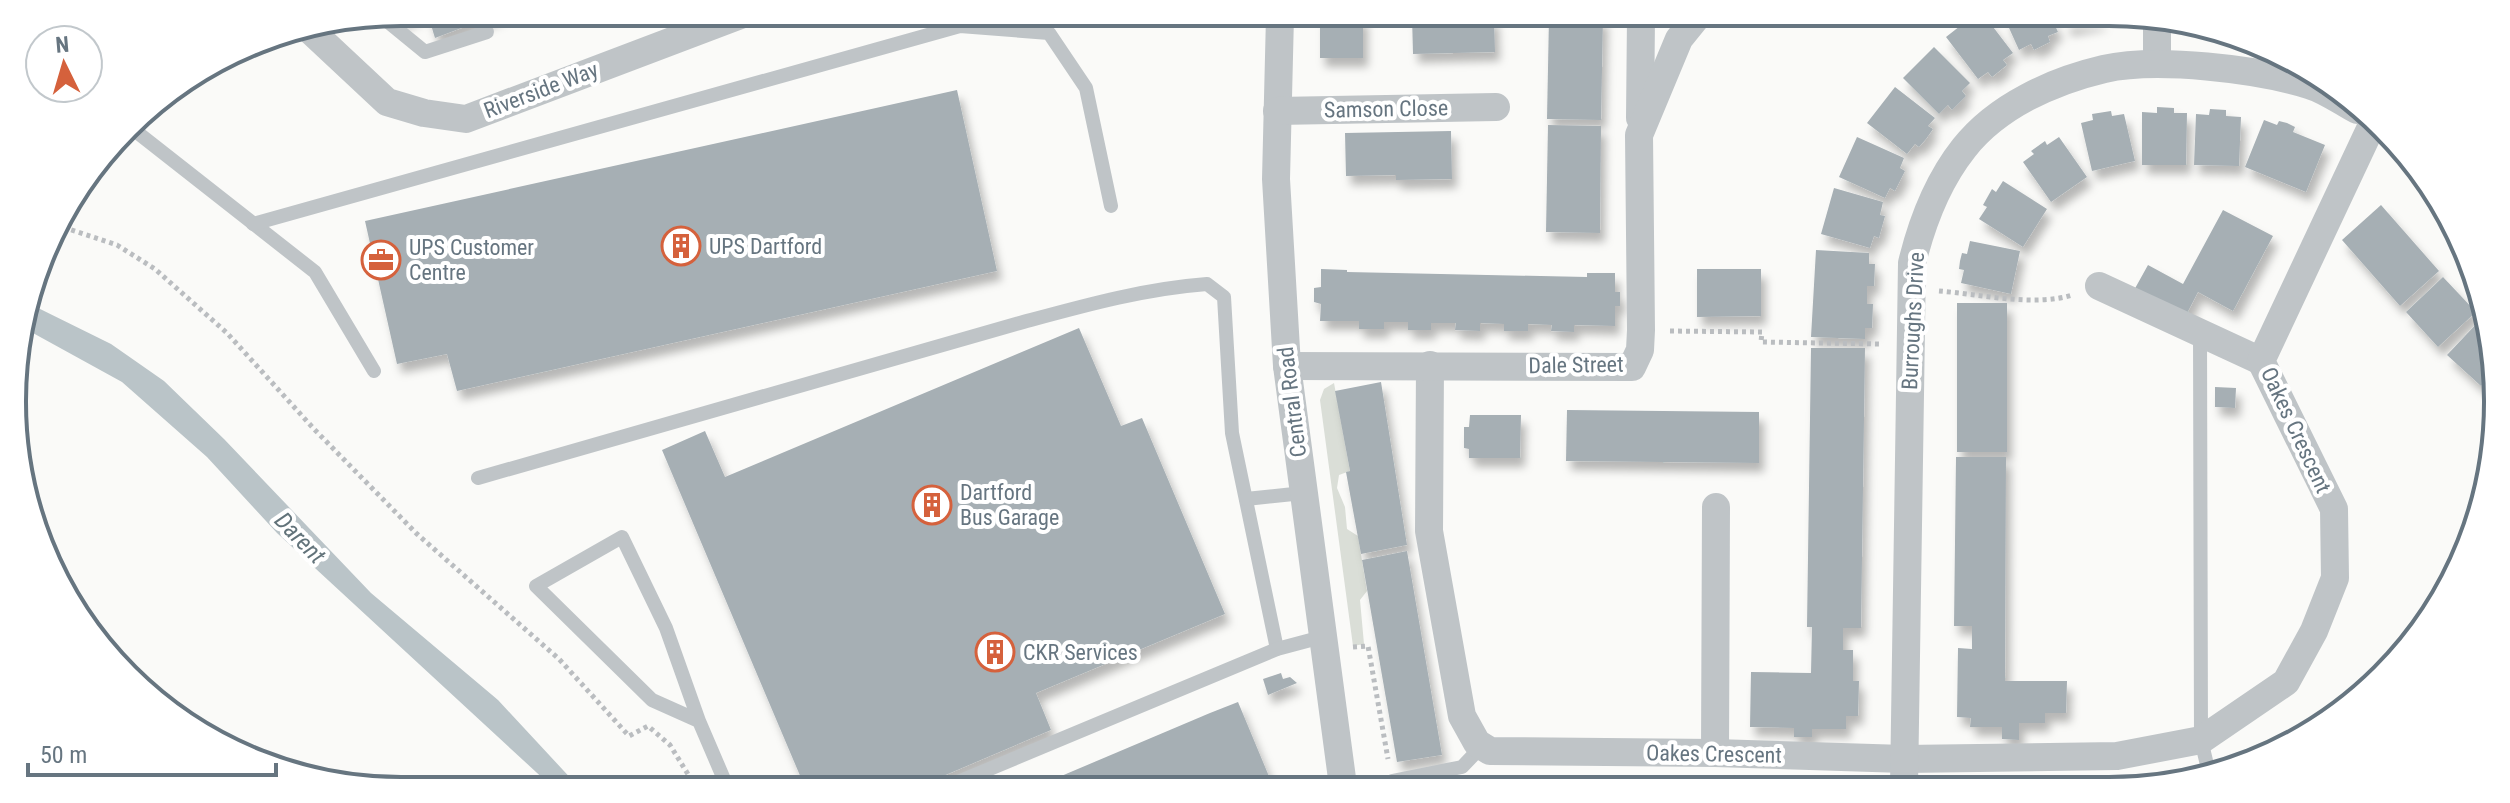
<svg xmlns="http://www.w3.org/2000/svg" width="2510" height="803" font-family="'Roboto Condensed',sans-serif">
	<style>
		.green { fill: #daded7 }
		.water { fill: #bac4c8 }
		.building { fill: #a6afb4; filter: url(#shadow) }
		.lines { fill: none; stroke-linecap: round; stroke-linejoin: round }
		.path { stroke: #babdc0; stroke-width: 5; stroke-dasharray: 4 4; stroke-linecap: butt }
		.service { stroke: #bfc4c7; stroke-width: 14 }
		.minor { stroke: #bfc4c7; stroke-width: 28 }
		.labels { text-anchor: middle; dominant-baseline: central; stroke-width: 8; stroke-linejoin: round; paint-order: stroke }
		.street-label { font-size: 22px; fill: #667580; stroke: #fff }
		.poi-label { font-size: 22px; fill: #667580; stroke: #fff; text-anchor: start }
		.water-label { font-size: 24px; font-style: italic; fill: #62737a; stroke: #fff }
		.rim { fill: none; stroke: #667580; stroke-width: 4 }
	</style>
	<defs>
		<filter id="shadow"><feDropShadow dx="5" dy="9" stdDeviation="4" flood-color="#0004"/></filter>
	</defs>
	<rect width="100%" height="100%" fill="#fafaf8"/>
	<!-- green -->
	<path class="green" d="M1334,383L1350,471L1339,475L1337,488L1345,507L1347,529L1358,536L1367,591L1360,600L1364,644L1353,646L1320,400L1324,389Z"/>
	<!-- water -->
	<path class="water" d="M30,304L111,344L164,381L224,439L371,593L498,700L576,784H549L277,533L207,457L122,382L22,327Z"/>
	<!-- building -->
	<g class="building">
		<path d="M402,12H423L400,21L397,13Z"/>
		<path d="M427,12H501V13L435,38Z"/>
		<rect x="1320" y="16" width="43" height="42"/>
		<path d="M1412,16L1494,17L1495,52L1413,54Z"/>
		<path d="M1549,17H1603L1601,120L1547,119Z"/>
		<path d="M1969,19H1987L2013,53L2003,60L2007,65L1992,77L1988,72L1978,79L1946,37Z"/>
		<path d="M2005,19H2052L2058,32L2048,36L2050,42L2034,50L2031,44L2019,50Z"/>
		<path d="M2065,19H2101V21L2066,27Z"/>
		<path d="M1934,47L1970,83L1962,91L1966,96L1952,110L1948,105L1939,114L1903,78Z"/>
		<path d="M1895,87L1935,118L1928,126L1933,129L1926,139L1919,147L1915,144L1907,154L1867,123Z"/>
		<path d="M957,90L997,271L457,391L447,354L397,364L365,221Z"/>
		<path d="M2157,107L2174,108V113H2187L2186,165H2142V112L2157,113Z"/>
		<path d="M2210,109L2226,110V116L2241,117L2239,166L2194,165L2196,114L2209,115Z"/>
		<path d="M2111,111L2112,116L2124,114L2135,161L2092,171L2081,123L2093,120L2092,114Z"/>
		<path d="M2264,120L2277,125L2279,121L2287,123L2295,127L2293,132L2325,145L2306,192L2245,167Z"/>
		<path d="M1548,125L1601,126L1600,233L1546,232Z"/>
		<path d="M1451,131L1452,179L1396,180V175L1346,176L1345,133Z"/>
		<path d="M1857,137L1904,158L1900,168L1905,171L1895,191L1890,188L1885,198L1839,177Z"/>
		<path d="M2059,137L2087,177L2051,202L2023,162L2034,154L2031,151L2045,141L2047,145Z"/>
		<path d="M2003,181L2047,209L2023,247L1979,219L1987,207L1983,205L1992,189L1996,192Z"/>
		<path d="M1834,188L1883,202L1880,215L1885,216L1879,238L1874,236L1870,248L1821,234Z"/>
		<path d="M2381,205L2439,271L2400,306L2342,240Z"/>
		<path d="M2223,210L2273,236L2233,311L2198,292L2184,319L2133,292L2148,265L2183,284Z"/>
		<path d="M1970,241L2020,251L2011,294L1961,283L1964,270L1959,269L1960,261L1962,253L1967,254Z"/>
		<path d="M1816,250L1869,253V264H1875L1874,286H1867V304H1873L1872,328H1865V339L1811,337Z"/>
		<path d="M1321,269L1347,270V272L1587,277V273H1615V292H1620V306H1615V326L1574,325V332L1551,331L1552,325L1528,324V331H1504V324L1480,323V331L1455,330L1456,323H1431V330H1408V322H1384V329H1359V321H1320L1321,304L1314,302V288L1321,287Z"/>
		<path d="M1697,269H1761V316L1697,317Z"/>
		<path d="M2443,277L2476,312L2438,347L2406,312Z"/>
		<rect x="1957" y="303" width="50" height="149"/>
		<path d="M2481,319L2491,328V375L2481,386L2447,355Z"/>
		<path d="M1079,328L1121,426L1142,418L1225,614L1036,693L1051,730L922,785H804L662,450L705,431L725,477Z"/>
		<path d="M1811,348H1865L1861,628H1843V650H1853V681H1859L1858,716H1846V729H1812V737H1794V728L1750,727L1751,672L1811,673L1812,627H1807Z"/>
		<path d="M1381,382L1407,545L1361,554L1346,472L1350,471L1335,391Z"/>
		<path d="M2215,387L2236,388L2235,408L2215,407Z"/>
		<path d="M1567,410L1759,412V463L1566,461Z"/>
		<path d="M1470,415H1521L1520,458H1469V449L1464,448V427H1469Z"/>
		<path d="M1956,457H2006L2005,681H2067L2066,713H2045V723H2019V740L2002,739V727H1970L1971,718L1957,717L1958,648L1972,649V626H1954Z"/>
		<path d="M1407,551L1442,755L1397,762L1362,560Z"/>
		<path d="M1281,673L1283,679L1290,677L1297,683L1268,695L1263,679Z"/>
		<path d="M1238,702L1273,786L1040,785L1210,713Z"/>
		<path d="M1810,780V787H1794V781Z"/>
	</g>
	<g class="lines">
		<!-- path -->
		<g class="path">
			<path d="M56,225L117,245L155,269L227,333L314,429L417,534L559,659L629,736L648,726L670,745L694,784"/>
			<path d="M1939,291C1978,294 2034,307 2072,295"/>
			<path d="M1670,331L1762,332L1761,342L1882,344"/>
			<path d="M1353,647L1368,646L1388,759"/>
		</g>
		<!-- service -->
		<g class="service">
			<path d="M381,16L425,52L487,32"/>
			<path d="M139,116L138,133L315,272L374,371"/>
			<path d="M253,224L960,26L1049,33L1086,88L1111,206"/>
			<path d="M2200,332L2201,740L2209,773"/>
			<path d="M478,478L1016,324C1079,307 1141,289 1207,284L1224,297L1232,433L1277,649"/>
			<path d="M1246,499L1303,493"/>
			<path d="M699,721L666,628L622,537L536,586L652,700L699,721L726,784"/>
			<path d="M1392,781L1462,767L1482,746"/>
			<path d="M951,785L1277,649L1322,637"/>
		</g>
		<!-- minor -->
		<g class="minor">
			<path d="M1280,16L1276,179L1287,366L1343,786"/>
			<path d="M2157,19V64"/>
			<path d="M310,30L387,102L424,113L466,119L746,13"/>
			<path d="M1277,111L1496,107"/>
			<path d="M1640,118L1641,17"/>
			<path d="M2099,286L2261,361"/>
			<path d="M1430,365L1429,531L1462,716L1477,743L1490,751L1715,753L1904,759L2117,756L2201,740L2286,682L2314,631L2335,578L2334,509L2261,361L2372,125"/>
			<path d="M1287,366L1632,367L1640,350L1641,330L1639,135L1679,39L1696,18"/>
			<path d="M1715,753L1716,507"/>
			<path d="M1904,787L1912,263C1922,222 1937,182 1964,148C1997,106 2053,81 2104,69C2157,57 2257,69 2309,85C2326,90 2342,102 2357,110"/>
		</g>
	</g>
	<!-- icons -->
	<defs>
		<symbol id="building-ring" viewBox="-11 -11 22 22"><circle r="9.5" fill="#fff" stroke="#d5613c" stroke-width="1.5"/><path d="M-4-6H4V6H1V3H-1V6H-4ZM-2.5-4.3h1.7v1.8h-1.7ZM.8-4.3h1.7v1.8H.8ZM-2.5-1h1.7V.8h-1.7ZM.8-1h1.7V.8H.8Z" fill="#d5613c"/></symbol>
		<symbol id="office-ring" viewBox="-11 -11 22 22"><circle r="9.5" fill="#fff" stroke="#d5613c" stroke-width="1.5"/><path d="M-6-3h4V-5.5h4V-3h4V5H-6ZM-1-4.5V-3h2v-1.5ZM-6 0V1H6V0Z" fill="#d5613c"/></symbol>
	</defs>
	<g fill-rule="evenodd">
		<use href="#building-ring" x="659" y="224" width="44" height="44"/>
		<use href="#office-ring" x="359" y="238" width="44" height="44"/>
		<use href="#building-ring" x="910" y="483" width="44" height="44"/>
		<use href="#building-ring" x="973" y="630" width="44" height="44"/>
	</g>
	<g class="labels">
		<!-- street labels -->
		<g class="street-label">
			<text transform="translate(541 90) rotate(-21)">Riverside Way</text>
			<text transform="translate(1386 109) rotate(-1)">Samson Close</text>
			<text transform="translate(1913 321) rotate(-87)">Burroughs Drive</text>
			<text transform="translate(1576 365) rotate(-1)">Dale Street</text>
			<text transform="translate(1292 402) rotate(-97)">Central Road</text>
			<text transform="translate(2296 430) rotate(65)">Oakes Crescent</text>
			<text transform="translate(1714 754) rotate(1)">Oakes Crescent</text>
		</g>
		<!-- poi labels -->
		<g class="poi-label">
			<text x="709" y="246">UPS Dartford</text>
			<text x="409" y="247">UPS Customer<tspan x="409" dy="25">Centre</tspan></text>
			<text x="960" y="492">Dartford<tspan x="960" dy="25">Bus Garage</tspan></text>
			<text x="1023" y="652">CKR Services</text>
		</g>
		<!-- water labels -->
		<g class="water-label">
			<text transform="translate(300 538) rotate(46)">Darent</text>
		</g>
	</g>
	<!-- crop -->
	<path d="M0 0H2510V803H0ZM401 26H2109A375 375 0 0 1 2484 401V402A375 375 0 0 1 2109 777H401A375 375 0 0 1 26 402V401A375 375 0 0 1 401 26Z" fill="#fff" fill-rule="evenodd"/>
	<path class="rim" d="M401 26H2109A375 375 0 0 1 2484 401V402A375 375 0 0 1 2109 777H401A375 375 0 0 1 26 402V401A375 375 0 0 1 401 26Z"/>
	<!-- north arrow -->
	<g transform="translate(64 64) rotate(355)"><circle r="38" fill="#ffffff" stroke="#c2c8cc" stroke-width="2"/>
	<path d="M0-6L14 30L0 20L-14 30Z" fill="#d5613c"/>
	<text y="-12" font-size="22" font-weight="bold" text-anchor="middle" fill="#667580">N</text>
	</g>
	<!-- scale -->
	<path d="M28 763v12h248v-12" fill="none" stroke="#667580" stroke-width="4"/>
	<text x="40" y="763" font-size="24" fill="#667580" stroke="#ffffff" stroke-width="6" paint-order="stroke">50 m</text>
</svg>
